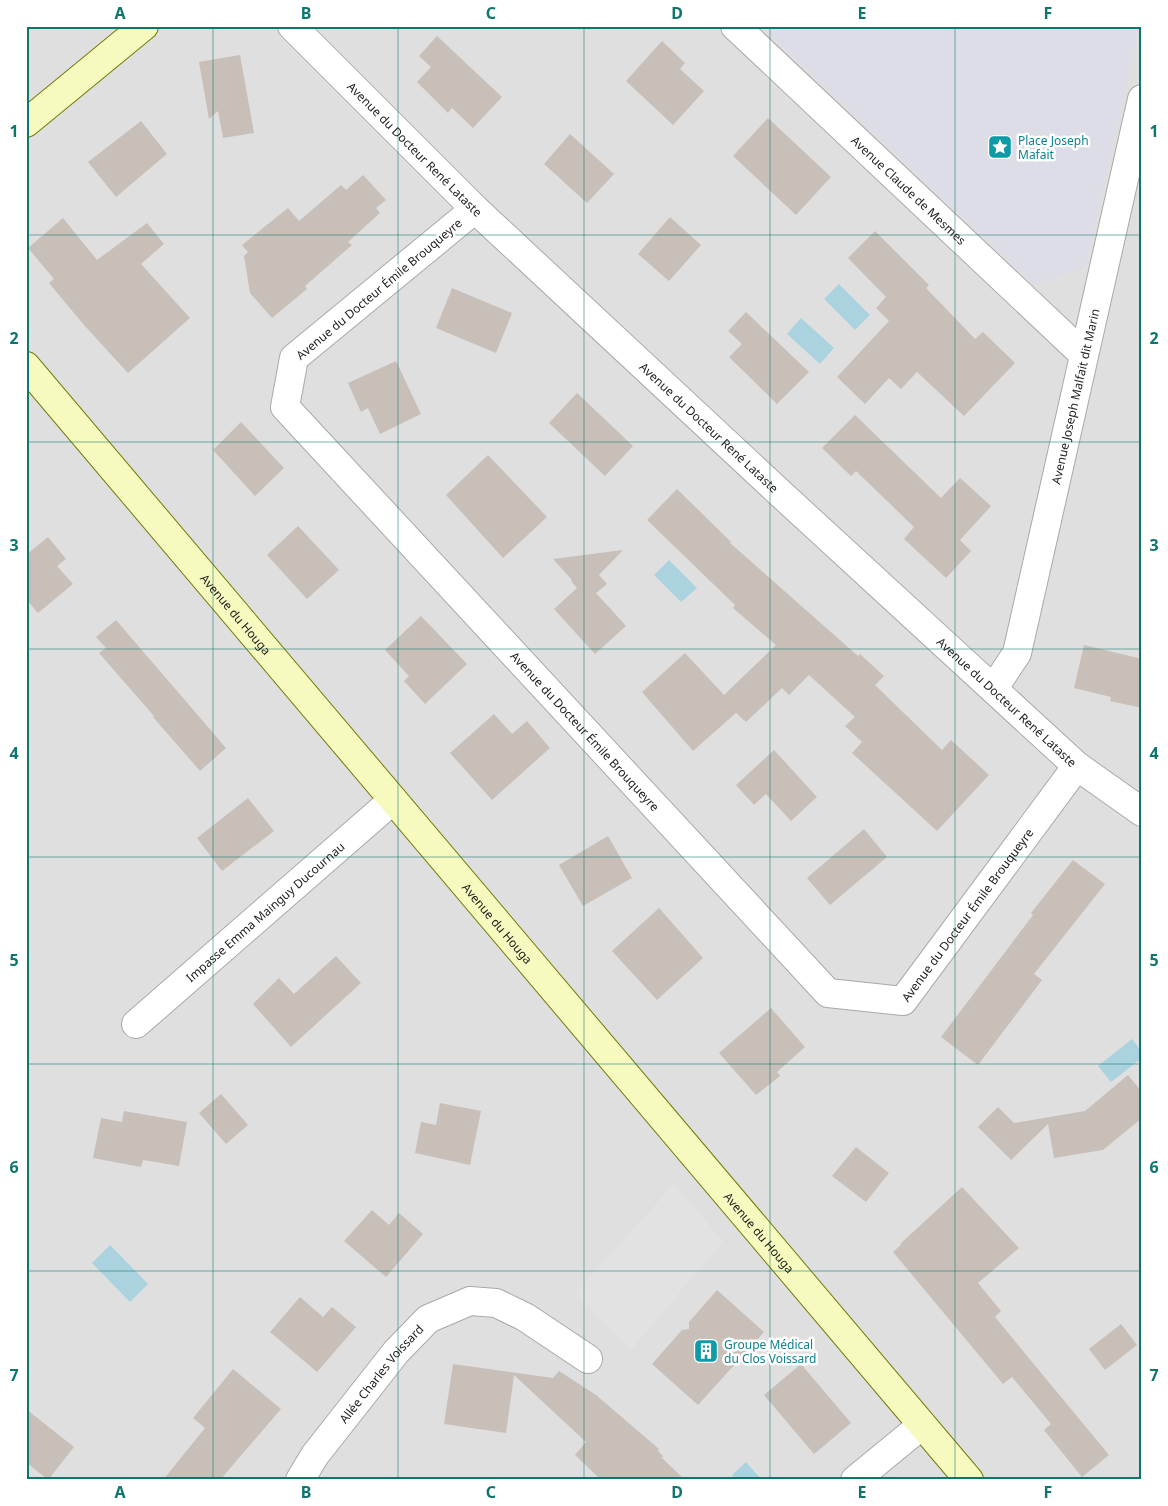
<svg xmlns="http://www.w3.org/2000/svg" width="1168" height="1506" font-family="'Noto Sans',sans-serif">
	<style>
		.residential { fill: #e0dfdf }
		.parking { fill: #e2e2e2 }
		.plaza { fill: #dddde8 }
		.water { fill: #aad3df }
		.building { fill: #c7bfb8 }
		.lines { fill: none; stroke-linecap: round; stroke-linejoin: round }
		.street-casing { stroke: #a9a9a9; stroke-width: 30 }
		.secondary-casing { stroke: #707d05; stroke-width: 30 }
		.street { stroke: #fff; stroke-width: 28 }
		.secondary { stroke: #f7fabf; stroke-width: 28 }
		.grid { fill: none; stroke: #0f766e; stroke-width: 1; stroke-opacity: 0.55 }
		.labels { text-anchor: middle; dominant-baseline: central; stroke-width: 5; stroke-linejoin: round; paint-order: stroke }
		.culture-label { font-size: 12px; fill: #0d838f; stroke: #fff; text-anchor: start }
		.street-label { font-size: 12px; fill: #222; stroke: #fff }
		.neatline { fill: none; stroke: #0f766e; stroke-width: 2 }
		.grid-label { font-size: 16px; text-anchor: middle; font-weight: bold; fill: #0f766e }
	</style>
	<rect width="100%" height="100%" fill="#f2efe9"/>
	<!-- residential -->
	<rect class="residential" x="26" y="26" width="1116" height="1454"/>
	<!-- parking -->
	<path class="parking" d="M674,1184L723,1241L632,1349L574,1294Z"/>
	<!-- plaza -->
	<path class="plaza" d="M761,26H1139L1085,268L1034,285Z"/>
	<!-- water -->
	<g class="water">
		<path d="M839,284L870,315L855,330L824,299Z"/>
		<path d="M801,318L834,348L820,364L787,334Z"/>
		<path d="M669,560L697,588L681,602L654,575Z"/>
		<path d="M1132,1039L1142,1052V1058L1111,1082L1098,1066Z"/>
		<path d="M110,1245L148,1284L130,1302L92,1263Z"/>
		<path d="M746,1462L762,1480H736L732,1475Z"/>
	</g>
	<!-- building -->
	<g class="building">
		<path d="M437,36L502,97L473,128L452,108L448,113L417,82L431,67L419,56Z"/>
		<path d="M662,41L685,63L680,69L704,91L673,125L626,81Z"/>
		<path d="M240,55L254,133L223,138L218,111L209,119L199,62Z"/>
		<path d="M768,118L831,177L796,215L733,156Z"/>
		<path d="M141,121L167,154L116,197L88,162Z"/>
		<path d="M570,134L614,174L587,203L544,164Z"/>
		<path d="M363,175L386,200L376,208L380,213L348,242L352,245L305,286L307,289L272,318L250,293L244,256L248,252L242,245L288,208L299,221L341,185L346,190Z"/>
		<path d="M670,217L701,245L669,281L638,254Z"/>
		<path d="M63,218L97,260L147,223L164,244L141,264L190,318L128,373L84,325L49,283L54,279L28,248Z"/>
		<path d="M875,231L929,285L926,288L975,339L983,332L1015,363L964,416L917,372L901,389L889,378L865,404L837,377L889,321L876,308L886,297L848,258Z"/>
		<path d="M452,288L512,313L496,353L436,328Z"/>
		<path d="M746,312L809,372L777,404L729,357L742,344L728,331Z"/>
		<path d="M396,361L421,414L380,434L368,408L361,412L348,383Z"/>
		<path d="M577,393L633,446L605,476L549,423Z"/>
		<path d="M855,415L941,498L960,478L991,506L960,540L971,551L946,578L904,539L914,527L856,471L851,476L822,448Z"/>
		<path d="M241,422L284,468L255,496L213,450Z"/>
		<path d="M488,455L547,517L503,558L446,495Z"/>
		<path d="M677,489L731,542L730,543L858,656L860,654L884,676L875,685L942,750L951,740L989,775L937,831L852,753L862,742L845,726L855,717L809,675L789,695L782,688L746,722L736,713L693,751L642,692L685,653L724,695L776,645L733,608L735,605L647,520Z"/>
		<path d="M298,526L339,570L307,599L267,555Z"/>
		<path d="M48,537L66,559L57,566L73,584L38,613L26,599V555Z"/>
		<path d="M623,550L599,575L607,584L596,593L626,626L595,654L554,609L577,588L571,581L572,580L553,559Z"/>
		<path d="M421,616L467,664L425,704L404,681L409,676L385,650Z"/>
		<path d="M116,620L226,748L200,771L153,717L154,716L99,653L106,648L96,637Z"/>
		<path d="M1084,645L1142,659V708L1110,701L1111,697L1074,688Z"/>
		<path d="M494,714L512,734L527,721L550,748L492,800L450,753Z"/>
		<path d="M774,750L817,797L791,821L766,794L754,805L736,785Z"/>
		<path d="M248,798L274,831L222,871L197,838Z"/>
		<path d="M864,829L887,857L830,905L807,878Z"/>
		<path d="M608,836L632,878L583,906L559,865Z"/>
		<path d="M1073,860L1105,884L1034,974L1042,980L978,1065L941,1037L1033,915L1031,913Z"/>
		<path d="M659,908L703,958L657,1000L612,951Z"/>
		<path d="M336,956L361,983L291,1047L253,1004L279,978L294,994Z"/>
		<path d="M771,1008L805,1047L777,1072L780,1076L756,1095L719,1053Z"/>
		<path d="M1128,1075L1142,1092V1118L1103,1150L1054,1158L1048,1124L1011,1160L978,1127L998,1107L1014,1123L1085,1111Z"/>
		<path d="M221,1094L248,1125L226,1144L199,1113Z"/>
		<path d="M440,1103L481,1111L470,1165L415,1153L421,1122L436,1125Z"/>
		<path d="M124,1111L187,1122L179,1166L143,1160L141,1167L93,1158L101,1118L122,1122Z"/>
		<path d="M856,1147L889,1173L866,1202L832,1176Z"/>
		<path d="M962,1187L1019,1248L978,1283L1001,1311L995,1317L1109,1455L1082,1477L1044,1430L1051,1424L1012,1377L1003,1384L893,1252L901,1245L900,1244Z"/>
		<path d="M372,1210L389,1225L399,1213L423,1234L386,1277L344,1241Z"/>
		<path d="M717,1290L764,1332L698,1405L652,1364L682,1330L689,1329V1322Z"/>
		<path d="M300,1297L323,1317L332,1307L356,1327L317,1372L270,1332Z"/>
		<path d="M1121,1324L1137,1345L1105,1370L1089,1349Z"/>
		<path d="M453,1364L553,1378L559,1371L596,1395L659,1449L658,1451L663,1456L662,1458L685,1480H601L575,1455L586,1442L514,1375L506,1433L444,1424Z"/>
		<path d="M801,1364L851,1423L814,1454L764,1395Z"/>
		<path d="M233,1369L281,1409L220,1480H163L205,1428L193,1418Z"/>
		<path d="M26,1409L74,1447L48,1480L26,1462Z"/>
	</g>
	<g class="lines">
		<defs>
			<g id="street">
				<path id="s1" d="M292,26L475,209L781,494L1077,766L1142,812"/>
				<path id="s2" d="M735,26L1083,354"/>
				<path id="s3" d="M475,209L294,358L285,407L828,993L903,1001L1077,766"/>
				<path id="s4" d="M994,688L1017,653L1142,99"/>
				<path id="s5" d="M136,1024L393,800"/>
				<path id="s6" d="M300,1480L315,1455L396,1352L428,1319L470,1301L496,1303L525,1317L588,1359"/>
				<path d="M855,1480L922,1425"/>
			</g>
			<g id="secondary">
				<path d="M26,123L144,26"/>
				<path id="s7" d="M26,366L969,1480"/>
			</g>
		</defs>
		<!-- street casing -->
		<use href="#street" class="street-casing"/>
		<!-- secondary casing -->
		<use href="#secondary" class="secondary-casing"/>
		<!-- street -->
		<use href="#street" class="street"/>
		<!-- secondary -->
		<use href="#secondary" class="secondary"/>
	</g>
	<!-- grid -->
	<path class="grid" d="M213,26V1480M398,26V1480M584,26V1480M770,26V1480M955,26V1480M26,235H1142M26,442H1142M26,649H1142M26,857H1142M26,1064H1142M26,1271H1142"/>
	<!-- icons -->
	<defs>
		<symbol id="sight-square" viewBox="-11 -11 22 22"><rect x="-9" y="-9" width="18" height="18" rx="4" fill="#0f9aa8" stroke="#fff"/><path d="M0-6L1.8-2.2L6-1.7L2.9 1.2L3.7 5.4L0 3.3L-3.7 5.4L-2.9 1.2L-6-1.7L-1.8-2.2Z" fill="#fff"/></symbol>
		<symbol id="building-square" viewBox="-11 -11 22 22"><rect x="-9" y="-9" width="18" height="18" rx="4" fill="#0f9aa8" stroke="#fff"/><path d="M-4-6H4V6H1V3H-1V6H-4ZM-2.5-4.3h1.7v1.8h-1.7ZM.8-4.3h1.7v1.8H.8ZM-2.5-1h1.7V.8h-1.7ZM.8-1h1.7V.8H.8Z" fill="#fff"/></symbol>
	</defs>
	<g fill-rule="evenodd">
		<use href="#sight-square" x="986" y="133" width="28" height="28"/>
		<use href="#building-square" x="692" y="1337" width="28" height="28"/>
	</g>
	<g class="labels">
		<!-- culture labels -->
		<g class="culture-label">
			<text x="1018" y="140">Place Joseph<tspan x="1018" dy="14">Mafait</tspan></text>
			<text x="724" y="1344">Groupe Médical<tspan x="724" dy="14">du Clos Voissard</tspan></text>
		</g>
		<!-- street labels -->
		<g class="street-label">
			<text stroke="none"><textPath href="#s1" startOffset="174">Avenue du Docteur René Lataste</textPath></text>
			<text stroke="none"><textPath href="#s2" startOffset="239">Avenue Claude de Mesmes</textPath></text>
			<text transform="translate(379 289) rotate(-40)">Avenue du Docteur Émile Brouqueyre</text>
			<text stroke="none"><textPath href="#s4" startOffset="305">Avenue Joseph Malfait dit Marin</textPath></text>
			<text stroke="none"><textPath href="#s1" startOffset="579">Avenue du Docteur René Lataste</textPath></text>
			<text stroke="none"><textPath href="#s7" startOffset="325">Avenue du Houga</textPath></text>
			<text stroke="none"><textPath href="#s1" startOffset="984">Avenue du Docteur René Lataste</textPath></text>
			<text stroke="none"><textPath href="#s3" startOffset="726">Avenue du Docteur Émile Brouqueyre</textPath></text>
			<text stroke="none"><textPath href="#s5" startOffset="171">Impasse Emma Mainguy Ducournau</textPath></text>
			<text stroke="none"><textPath href="#s3" startOffset="1266">Avenue du Docteur Émile Brouqueyre</textPath></text>
			<text stroke="none"><textPath href="#s7" startOffset="730">Avenue du Houga</textPath></text>
			<text stroke="none"><textPath href="#s7" startOffset="1135">Avenue du Houga</textPath></text>
			<text stroke="none"><textPath href="#s6" startOffset="134">Allée Charles Voissard</textPath></text>
		</g>
	</g>
	<!-- border -->
	<rect width="1168" height="1506" fill="none" stroke="#ffffff" stroke-width="55"/>
	<rect x="28" y="28" width="1112" height="1450" class="neatline"/>
	<g class="grid-label">
		<text x="120" y="19">A</text>
		<text x="306" y="19">B</text>
		<text x="491" y="19">C</text>
		<text x="677" y="19">D</text>
		<text x="862" y="19">E</text>
		<text x="1048" y="19">F</text>
		<text x="14" y="137">1</text>
		<text x="1154" y="137">1</text>
		<text x="14" y="344">2</text>
		<text x="1154" y="344">2</text>
		<text x="14" y="551">3</text>
		<text x="1154" y="551">3</text>
		<text x="14" y="759">4</text>
		<text x="1154" y="759">4</text>
		<text x="14" y="966">5</text>
		<text x="1154" y="966">5</text>
		<text x="14" y="1173">6</text>
		<text x="1154" y="1173">6</text>
		<text x="14" y="1381">7</text>
		<text x="1154" y="1381">7</text>
		<text x="120" y="1498">A</text>
		<text x="306" y="1498">B</text>
		<text x="491" y="1498">C</text>
		<text x="677" y="1498">D</text>
		<text x="862" y="1498">E</text>
		<text x="1048" y="1498">F</text>
	</g>
</svg>
